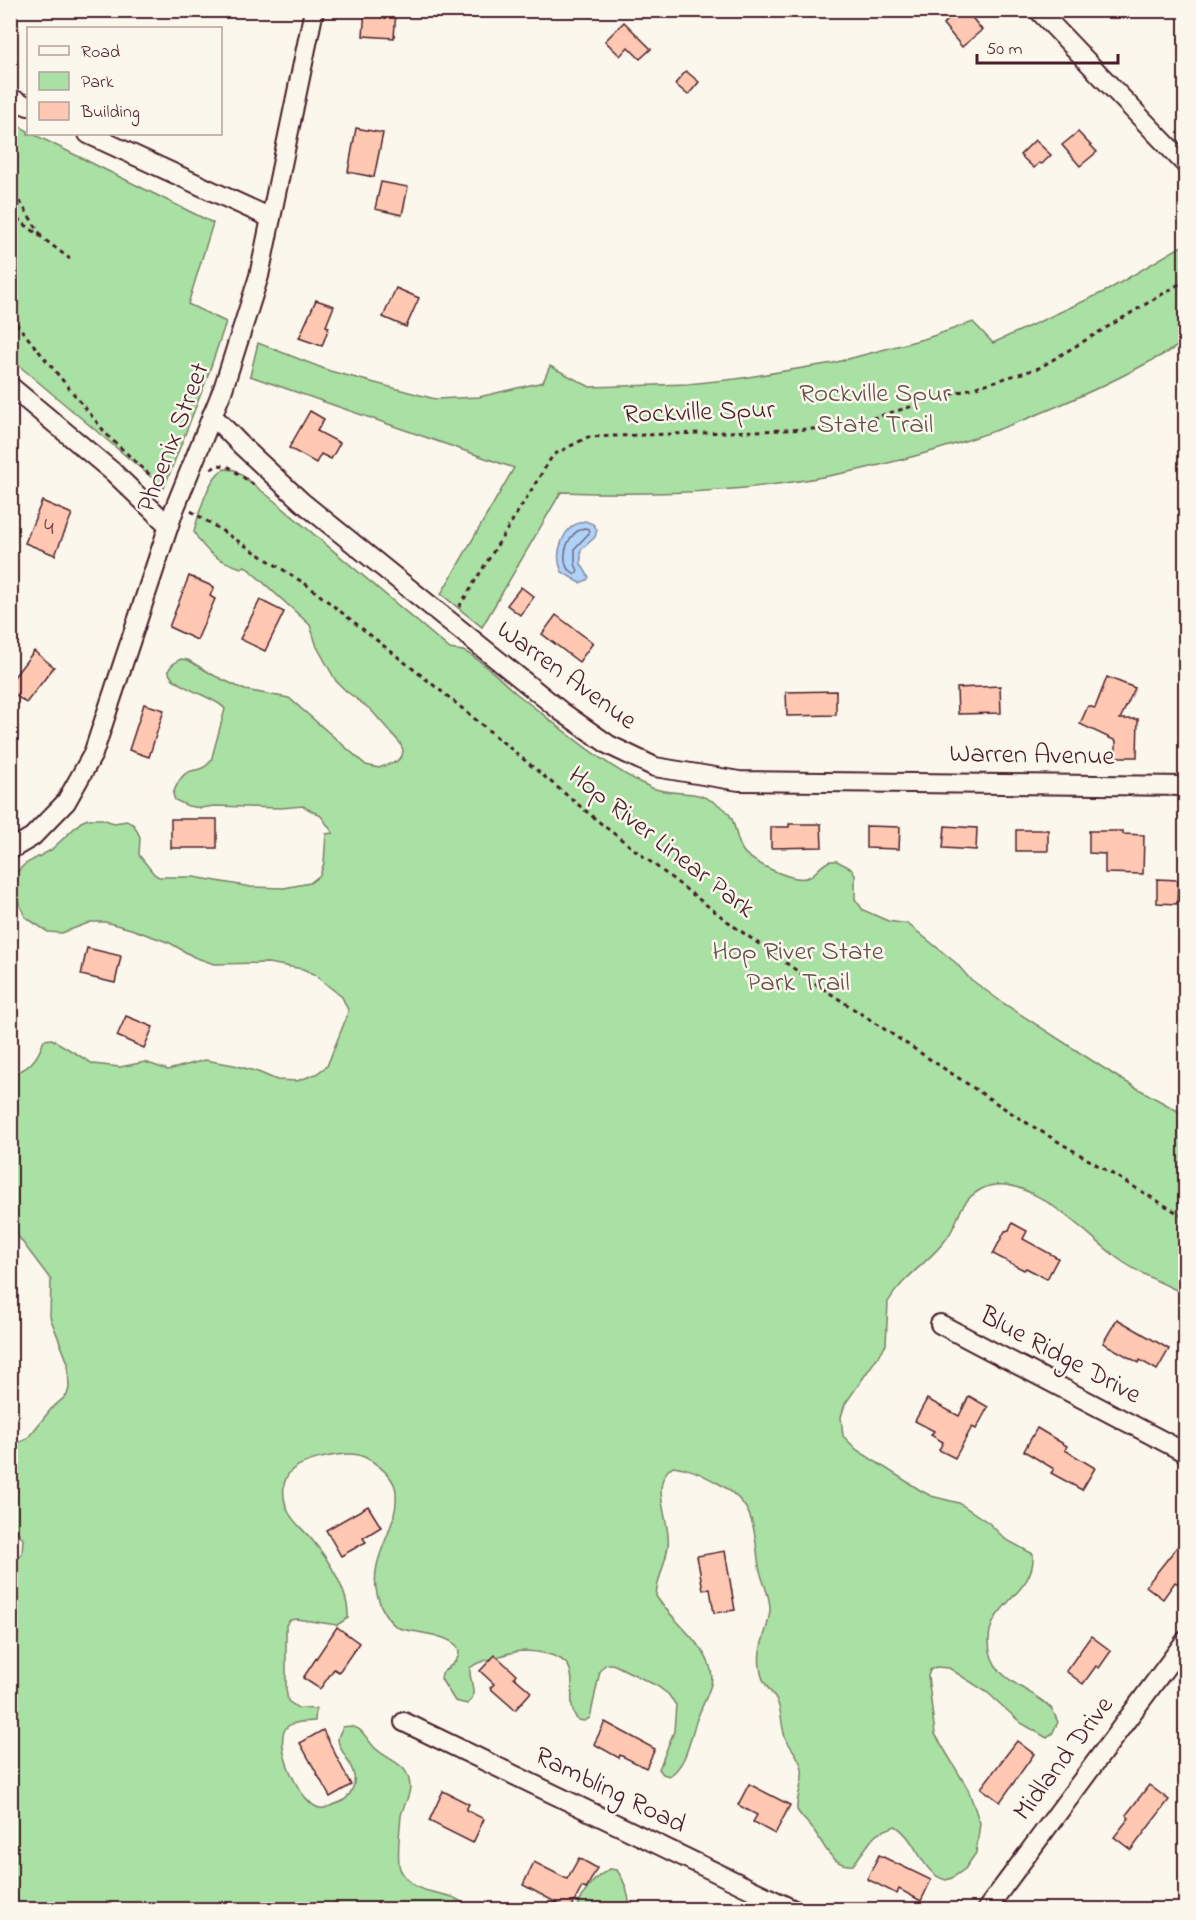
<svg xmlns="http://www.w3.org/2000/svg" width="1196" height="1920" font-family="'Indie Flower',sans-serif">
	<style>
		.green { fill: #a9e0a3; stroke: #7a8067; stroke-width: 1.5 }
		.water { fill: #afd3f8; stroke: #878ba6; stroke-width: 1.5 }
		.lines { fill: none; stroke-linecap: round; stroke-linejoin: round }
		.shore { stroke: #72677d; stroke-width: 1.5 }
		.building { fill: #ffc8b2; stroke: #4a1f2b; stroke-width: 1.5 }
		.minor-casing { stroke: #4a1f2b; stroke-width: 22 }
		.path { stroke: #4a1f2b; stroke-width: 3; stroke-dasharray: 4.5 4.5; stroke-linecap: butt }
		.minor { stroke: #fbf7ec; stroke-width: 18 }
		.labels { text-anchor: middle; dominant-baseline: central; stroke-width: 5; stroke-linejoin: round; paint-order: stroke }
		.number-label { font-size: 24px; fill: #77494d }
		.park-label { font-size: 27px; fill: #624f49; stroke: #fbf7ec }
		.street-label { font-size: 27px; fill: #4a1f2b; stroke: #fbf7ec }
	</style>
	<rect width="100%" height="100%" fill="#fbf7ec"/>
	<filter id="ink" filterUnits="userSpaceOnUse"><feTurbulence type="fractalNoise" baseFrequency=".0167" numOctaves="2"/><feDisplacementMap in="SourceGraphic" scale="12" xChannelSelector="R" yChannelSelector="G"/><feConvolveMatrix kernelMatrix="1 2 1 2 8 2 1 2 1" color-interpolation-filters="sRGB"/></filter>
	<g filter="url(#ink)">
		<!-- green -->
		<g class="green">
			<path d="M11,122L28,131V134H33L213,223L188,304L226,322L207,378L164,488L11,359Z"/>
			<path d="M1185,244V342C1044,424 884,478 720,490C667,494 614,494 561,492L482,627L441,594L514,468L250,376L258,343L330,371L435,399L479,397L543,382L550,366L590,387L688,384L736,379L833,363L927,338L973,322L993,343L1108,290Z"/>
			<path d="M225,469L235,470L272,499L450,649C455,650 459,650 463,651C483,660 500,680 517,694C557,725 606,768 652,788C665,793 679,792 693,794C703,795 713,801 722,807C738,818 733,836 743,851C751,862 795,884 809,877C817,873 821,864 830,861H837L852,869L855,875V899L863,910L888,921L908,924L956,963L969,978L1003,1003L1119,1078L1185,1115V1294C1164,1284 1140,1274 1120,1260C1088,1237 1024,1165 980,1190C957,1203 960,1221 947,1238C930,1262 903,1276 888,1302L886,1345L845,1404L841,1417L843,1436L857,1450L920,1490L931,1496L959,1503L989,1523L1005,1539L1033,1554C1036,1593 988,1604 989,1641C989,1682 1030,1686 1052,1709C1054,1713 1056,1718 1058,1722L1052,1734L1047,1738L1021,1723L988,1693L949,1668L936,1667L930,1670L928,1676L935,1734L968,1789L980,1823L976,1853L965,1869L952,1878L946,1880C921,1874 917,1838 895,1826L876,1834L853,1865C832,1867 825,1846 815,1832C809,1824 802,1818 797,1810C796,1796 804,1782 802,1769C800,1757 790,1748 785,1737C781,1725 782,1711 777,1701C772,1691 764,1687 761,1673C755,1646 768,1635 770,1610C771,1595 761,1581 759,1566C753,1525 756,1504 716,1482C701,1474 690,1468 673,1466C647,1484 672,1522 668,1546C666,1563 657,1579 656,1596C671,1621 719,1653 711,1684C707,1699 698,1713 694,1728C689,1744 685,1767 669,1776L663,1774L659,1769L674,1731L676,1705L668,1694L657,1686L615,1665C608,1663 604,1664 600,1671L590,1718L584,1721L578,1720C566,1706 576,1687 570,1670C565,1654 536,1651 521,1651C512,1652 485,1660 476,1664L470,1668C468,1681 480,1694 467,1704L455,1701L441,1679L442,1673C447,1668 456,1663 458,1657C467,1634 410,1633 399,1628C387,1622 380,1606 377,1594C368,1556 399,1530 396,1493C396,1476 368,1454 351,1454C336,1454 302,1460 291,1471C280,1481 283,1501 289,1513C295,1524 305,1531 313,1541C328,1559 350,1593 348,1618L337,1625L296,1619L290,1620L286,1625V1689L288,1701L298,1708L316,1709L315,1721C307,1722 295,1721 288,1726C270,1740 301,1806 320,1808C325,1809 329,1806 333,1805C339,1803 345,1801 349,1795C365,1773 340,1756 338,1740C338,1735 341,1731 343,1727C361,1723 364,1736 374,1747C383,1757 401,1762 406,1772C416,1791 404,1801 401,1816C400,1826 396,1864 401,1871C415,1894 432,1890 452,1897C460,1900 465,1905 472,1909H11L10,1567L22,1553L23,1539L11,1522V1446L27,1439L51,1409L67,1395L69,1388L68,1363L50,1317L51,1280L11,1227V1073C30,1071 39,1056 44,1040L52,1039L93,1064L120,1067L145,1062L168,1070L205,1060L234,1065L258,1072L277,1080L297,1081L316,1074L327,1066L347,1016L348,1010L342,997L315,975L303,969L268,963L214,964L194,957L170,943L131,929L105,922H91L62,933L48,932L25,917L12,886L16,873L25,864L51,850L81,822L88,819H102L114,823L127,821L134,825L140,837L139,855L154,874L159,877H194L251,887L284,888L310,883L320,875L324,863L326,834L333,833L321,816L303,806L281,808L214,806L201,808L188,806L175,800L173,794C186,759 196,779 211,761L225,709C215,694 140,680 181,659L188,660L215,676L245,690L289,698L366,765L379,768L397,761L402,756L403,750L400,743L371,710L346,691L336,681L317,647L310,625L245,566L241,568C218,560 206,554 194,532C198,516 209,474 225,469Z"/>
			<path d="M610,1869L617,1870C625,1881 629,1896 630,1909H577C583,1892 594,1877 610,1869Z"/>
		</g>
		<!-- water -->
		<path class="water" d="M585,521L593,524L597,530L595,537L581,550V564L589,577L587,580L580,583L562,572C553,553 563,525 585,521Z"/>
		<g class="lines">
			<!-- shore -->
			<path class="shore" d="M584,528L589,529L590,532L575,548V564L578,571L575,574L567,568C561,553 568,533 584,528Z"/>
		</g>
		<!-- building -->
		<g class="building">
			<path d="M365,10H396L394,38L363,36Z"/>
			<path d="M942,10H966L982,30L962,47L943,24L949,19Z"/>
			<path d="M624,22L651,49L640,59L628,47L620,56L605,41Z"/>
			<path d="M686,71L699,82L688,95L675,84Z"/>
			<path d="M356,128L383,133L374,177L348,172Z"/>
			<path d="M1078,132L1097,152L1080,166L1062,145Z"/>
			<path d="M1035,140L1051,155L1042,164L1039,163L1034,168L1020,155Z"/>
			<path d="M381,182L408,187L402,215L375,209Z"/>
			<path d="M396,288L419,298L406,327L383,317Z"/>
			<path d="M316,300L334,306L326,326L329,327L322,346L299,338Z"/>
			<path d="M310,411L324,419L317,431L340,443L331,459L321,454L316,463L289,448Z"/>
			<path d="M42,501L72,514L55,555L25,543Z"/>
			<path d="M189,576L214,587L210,596L215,599L197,640L169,627Z"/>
			<path d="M521,587L534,597L520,615L507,605Z"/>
			<path d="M260,600L284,612L265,651L240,639Z"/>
			<path d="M556,615L593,643L579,662L542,634Z"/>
			<path d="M34,651L54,667L26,703L10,691V682Z"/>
			<path d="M1107,677L1135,688L1120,719H1138L1137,757H1116V741L1080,724L1088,706L1095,708Z"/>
			<path d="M1000,686L1001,713L958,714L957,688Z"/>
			<path d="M836,691V715L787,716L786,692Z"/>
			<path d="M144,704L164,710L149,757L129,750Z"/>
			<rect x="171" y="819" width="46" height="29"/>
			<path d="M789,824H821L822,847L771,848V827H789Z"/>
			<path d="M866,826L900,827L899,849L866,848Z"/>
			<path d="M945,826L977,828L976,850L943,848Z"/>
			<rect x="1016" y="830" width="32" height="21"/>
			<path d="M1089,831H1123V834L1144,835L1143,874L1105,873V854L1089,853Z"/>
			<path d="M1157,879L1178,880L1177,904L1157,903Z"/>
			<path d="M87,948L121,956L115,983L81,975Z"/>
			<path d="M126,1016L153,1027L144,1048L117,1036Z"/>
			<path d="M1012,1223L1027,1231L1023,1239L1058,1258L1047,1279L1026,1268L1024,1270L993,1254L1005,1231L1009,1230Z"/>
			<path d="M1117,1319L1169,1349L1157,1370L1140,1360L1139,1363L1103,1343Z"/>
			<path d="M969,1396L988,1407L976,1429L972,1427L955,1458L939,1450L943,1442L931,1435L934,1431L915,1421L927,1399L959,1416Z"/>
			<path d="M1037,1428L1067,1446L1065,1450L1095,1468L1082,1490L1051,1473L1054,1469L1024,1451Z"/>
			<path d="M368,1506L381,1527L363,1538L366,1542L341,1556L326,1530Z"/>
			<path d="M1185,1537V1574L1178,1584L1175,1582L1163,1599L1146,1586Z"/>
			<path d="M725,1551L735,1610L714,1613L710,1589L703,1590L697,1556Z"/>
			<path d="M337,1627L359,1643L339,1672L334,1669L320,1689L303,1678Z"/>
			<path d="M1091,1636L1111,1651L1099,1668L1096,1666L1083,1684L1066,1671Z"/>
			<path d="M495,1655L516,1674L514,1677L531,1692L515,1710L490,1688L494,1684L480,1671Z"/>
			<path d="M605,1722L655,1749L646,1768L620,1755L619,1758L594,1744Z"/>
			<path d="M323,1730L351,1785L330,1797L300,1743Z"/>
			<path d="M1017,1741L1034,1754L1000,1802L981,1788Z"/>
			<path d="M749,1784L790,1805L775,1834L753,1822L757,1815L738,1805Z"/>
			<path d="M1149,1785L1169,1800L1131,1850L1114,1837L1129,1818L1126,1815Z"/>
			<path d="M443,1791L469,1804L466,1810L484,1819L473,1843L429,1821Z"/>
			<path d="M879,1855L931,1880L921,1901L899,1889L897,1894L867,1879Z"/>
			<path d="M579,1858L597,1868L586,1889L582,1887L570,1910L523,1885L534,1862L567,1879Z"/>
		</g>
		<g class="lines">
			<defs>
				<g id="minor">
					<path d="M1038,10L1186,165"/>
					<path d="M10,98L28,106"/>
					<path d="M88,134L271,218"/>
					<path d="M10,386L113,472L169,526"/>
					<path d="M212,415L242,446L302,502L562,712L609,745L655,767L739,781L1186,786"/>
					<path d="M10,850L32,837L66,802L93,754L174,510L223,389L259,276L314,10"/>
					<path d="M940,1324L1186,1453"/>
					<path d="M404,1722L794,1910"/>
					<path d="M986,1910L1186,1640"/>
				</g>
			</defs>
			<!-- minor casing -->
			<use href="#minor" class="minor-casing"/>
			<!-- path -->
			<g class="path">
				<path d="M10,186L41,235"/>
				<path d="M10,213L70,259"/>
				<path d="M10,316L109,437L163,487"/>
				<path d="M211,469L219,465L229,467L257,487"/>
				<path d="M191,511L307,585L446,695L604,826L735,927L813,982L1022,1120L1186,1218"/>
				<path d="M459,607L553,455L588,437L840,428L1039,368L1186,280"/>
			</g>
			<!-- minor -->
			<use href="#minor" class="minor"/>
		</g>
	</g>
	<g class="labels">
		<!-- number labels -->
		<g class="number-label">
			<text x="49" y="528">4</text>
		</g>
		<!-- park labels -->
		<g class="park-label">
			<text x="875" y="394">Rockville Spur<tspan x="875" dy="31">State Trail</tspan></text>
			<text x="798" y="952">Hop River State<tspan x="798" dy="31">Park Trail</tspan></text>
		</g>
		<!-- street labels -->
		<g class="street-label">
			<text transform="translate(699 413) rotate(-2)">Rockville Spur</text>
			<text transform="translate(174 438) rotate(-69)">Phoenix Street</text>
			<text transform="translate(566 676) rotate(36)">Warren Avenue</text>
			<text transform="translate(1032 756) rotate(1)">Warren Avenue</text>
			<text transform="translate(661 843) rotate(38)">Hop River Linear Park</text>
			<text transform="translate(1060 1356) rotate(28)">Blue Ridge Drive</text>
			<text transform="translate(1064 1759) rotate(-53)">Midland Drive</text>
			<text transform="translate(610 1791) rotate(26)">Rambling Road</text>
		</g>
	</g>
	<!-- margin -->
	<rect width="1196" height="1920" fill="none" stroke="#fbf7ec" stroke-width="36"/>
	<rect x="18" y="18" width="1160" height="1884" fill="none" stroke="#4a1f2b" stroke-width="2" filter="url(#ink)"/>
	<!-- legend -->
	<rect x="27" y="27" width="195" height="108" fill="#fbf7ec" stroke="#b4a19f" stroke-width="1.5"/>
	<rect x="39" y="46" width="30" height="9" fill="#fbf7ec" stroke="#b4a19f" stroke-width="1.5"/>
	<text x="81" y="57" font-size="18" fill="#4a1f2b">Road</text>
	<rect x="39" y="72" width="30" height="18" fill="#a9e0a3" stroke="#b4a19f" stroke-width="1.5"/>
	<text x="81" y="87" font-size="18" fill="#4a1f2b">Park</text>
	<rect x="39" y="102" width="30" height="18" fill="#ffc8b2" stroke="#b4a19f" stroke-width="1.5"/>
	<text x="81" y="117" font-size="18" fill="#4a1f2b">Building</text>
	<!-- scale -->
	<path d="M977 54v9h141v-9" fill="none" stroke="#4a1f2b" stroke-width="3"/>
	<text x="986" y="54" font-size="18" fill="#4a1f2b" stroke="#fbf7ec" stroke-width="4.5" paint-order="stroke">50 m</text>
</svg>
